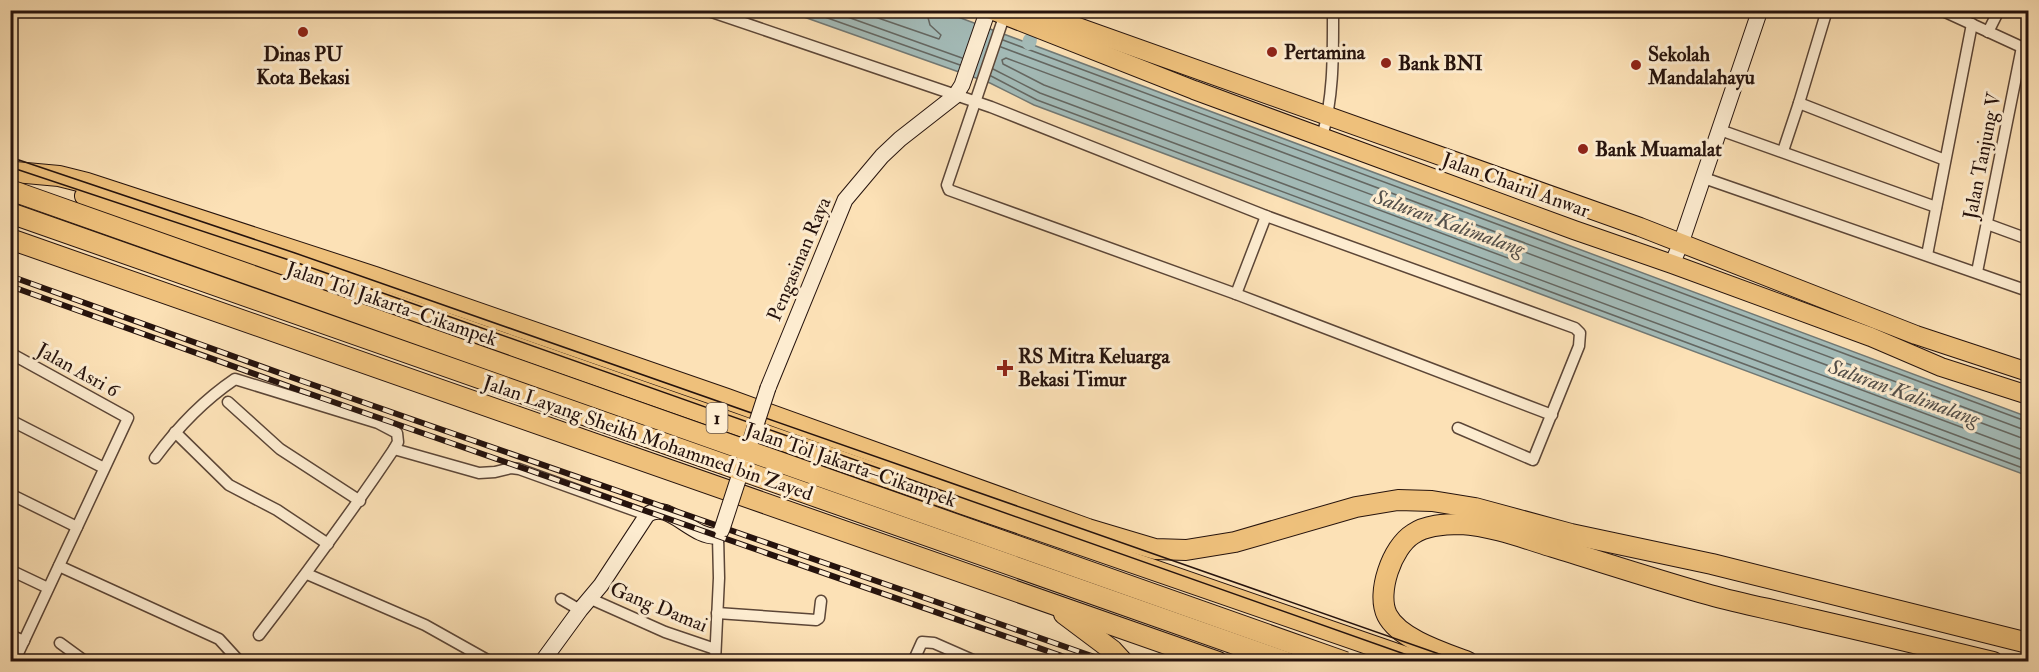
<svg xmlns="http://www.w3.org/2000/svg" width="2039" height="672" font-family="'IM FELL Double Pica',serif">
	<style>
		.water { fill: #a3bbb8; stroke: #717874; stroke-width: 1.5 }
		.lines { fill: none; stroke-linecap: round; stroke-linejoin: round }
		.shore { stroke: #646762; stroke-width: 1.5 }
		.canal { stroke: #a3bbb8; stroke-width: 14 }
		.street-casing { stroke: #5c4637; stroke-width: 13 }
		.secondary-casing { stroke: #26130d; stroke-width: 17 }
		.primary-casing { stroke: #26130d; stroke-width: 20 }
		.highway-casing { stroke: #26130d; stroke-width: 22 }
		.street { stroke: #fdecd0; stroke-width: 10 }
		.secondary { stroke: #fdecd0; stroke-width: 15 }
		.primary { stroke: #eec07b; stroke-width: 18 }
		.highway { stroke: #eec07b; stroke-width: 20 }
		.tram { stroke: #26130d; stroke-width: 1.5 }
		.rail-casing { stroke: #26130d; stroke-width: 6 }
		.rail { stroke: #fdecd0; stroke-width: 4; stroke-dasharray: 11; stroke-linecap: butt }
		.secondary-bridge-casing { stroke: #26130d; stroke-width: 17; stroke-linecap: butt }
		.highway-bridge-casing { stroke: #26130d; stroke-width: 22; stroke-linecap: butt }
		.secondary-bridge { stroke: #fdecd0; stroke-width: 15 }
		.highway-bridge { stroke: #eec07b; stroke-width: 20 }
		.poi-dot { fill: #8f2418; stroke: #fdecd0; stroke-width: 2 }
		.labels { text-anchor: middle; dominant-baseline: central; stroke-width: 6; stroke-linejoin: round; paint-order: stroke }
		.shield { fill: #fdecd0; stroke: #665448; stroke-width: 1.5 }
		.shield-label { font-size: 18px; font-weight: bold; fill: #26130d }
		.poi-label { font-size: 20px; font-weight: bold; fill: #26130d; stroke: #fdecd0; text-anchor: start }
		.street-label { font-size: 20px; fill: #26130d; stroke: #fdecd0 }
		.water-label { font-size: 21px; font-style: italic; fill: #524e49; stroke: #fdecd0 }
	</style>
	<rect width="100%" height="100%" fill="#fce1b6"/>
	<filter id="stains"><feTurbulence type="fractalNoise" baseFrequency=".00333" numOctaves="4"/><feColorMatrix values="0 0 0 0 .2 0 0 0 0 .09 0 0 0 0 .02 0 0 0 .5 -.17"/></filter>
	<radialGradient id="worn" r=".72"><stop offset=".6" stop-color="#630" stop-opacity="0"/><stop offset="1" stop-color="#630" stop-opacity=".3"/></radialGradient>
	<!-- water -->
	<path class="water" d="M787,11H942L2028,417V476L1034,105L990,83Z"/>
	<g class="lines">
		<!-- shore -->
		<g class="shore">
			<path d="M805,10L960,65"/>
			<path d="M828,10L962,58"/>
			<path d="M855,10L939,39L941,35L930,25L926,10"/>
			<path d="M1003,40L2028,422"/>
			<path d="M1001,47L2022,429L2028,430"/>
			<path d="M993,69L1040,93L2028,462"/>
			<path d="M991,76L1037,100L2028,470"/>
			<path d="M2028,439L2019,437L1006,58L1002,60L1003,64L1044,85L2028,452"/>
		</g>
		<!-- canal -->
		<path class="canal" d="M1029,43L1030,40"/>
		<defs>
			<g id="street">
				<path d="M706,10L991,107L1266,216L1575,328L1580,333L1579,346L1533,460L1458,428"/>
				<path d="M1827,10L1799,103L1945,160"/>
				<path d="M1941,10L2028,50"/>
				<path d="M1006,11L947,185L949,190L1236,294L1552,415"/>
				<path d="M1988,32L1999,10"/>
				<path d="M1720,130L1936,207"/>
				<path d="M1322,137C1334,95 1333,54 1333,10"/>
				<path d="M1783,151L1799,103"/>
				<path d="M1704,178L2028,291"/>
				<path d="M1987,224L2028,239"/>
				<path d="M1927,255L1972,24"/>
				<path d="M1977,272L2022,47"/>
				<path d="M1236,294L1266,216"/>
				<path d="M10,353L128,418L14,662"/>
				<path d="M228,402L280,449L360,501"/>
				<path d="M10,420L104,468"/>
				<path d="M175,432L229,485L277,510L328,544"/>
				<path d="M394,449L479,473L495,472L511,468L519,469L647,515"/>
				<path d="M155,458C177,428 204,400 235,379L378,423L397,433L398,442L394,449C351,513 306,574 259,635"/>
				<path d="M10,494L77,527"/>
				<path d="M59,566L219,639L240,662"/>
				<path d="M10,570L48,588"/>
				<path d="M307,574L425,625L491,662"/>
				<path d="M561,599L580,610"/>
				<path d="M591,599L665,632L715,649"/>
				<path d="M717,613L816,620L819,618L821,601"/>
				<path d="M10,635L24,641"/>
				<path d="M60,643L86,662"/>
				<path d="M715,662L719,578L718,536"/>
				<path d="M913,662L922,642L934,643L975,661"/>
				<path d="M988,662V661"/>
			</g>
			<g id="secondary">
				<path d="M1672,264L1681,243L1760,10"/>
				<path d="M768,388L845,200L882,156L900,139L955,96L962,85L988,10"/>
				<path d="M542,662L580,610L601,585L647,515C669,499 691,539 718,536L722,529"/>
			</g>
			<g id="primary">
				<path d="M991,10L1194,90L1574,230L1672,264L1871,337L1941,367L2028,395"/>
				<path d="M1030,10L1640,227L1916,335L2028,372"/>
			</g>
			<g id="highway">
				<path d="M15,172L59,176L87,183L375,277L727,399L1088,529L1155,549L1186,550L1235,542L1356,507L1398,500L1432,501L1475,508L1571,534L1712,564L2028,643"/>
				<path d="M85,196L963,504L1420,662"/>
				<path d="M10,239L1218,662"/>
				<path d="M1064,614L1112,650L1123,662"/>
				<path d="M1468,662C1444,653 1399,639 1387,615C1376,593 1392,547 1413,534C1426,525 1445,524 1461,524C1492,526 1524,538 1553,547C1605,563 1657,580 1710,595C1742,604 1775,610 1807,618C1869,632 1931,647 1993,662"/>
			</g>
		</defs>
		<!-- street casing -->
		<use href="#street" class="street-casing"/>
		<!-- secondary casing -->
		<use href="#secondary" class="secondary-casing"/>
		<!-- primary casing -->
		<use href="#primary" class="primary-casing"/>
		<!-- highway casing -->
		<use href="#highway" class="highway-casing"/>
		<!-- street -->
		<use href="#street" class="street"/>
		<!-- secondary -->
		<use href="#secondary" class="secondary"/>
		<!-- primary -->
		<use href="#primary" class="primary"/>
		<!-- highway -->
		<use href="#highway" class="highway"/>
		<!-- tram -->
		<g class="tram">
			<path d="M10,157L295,253L1462,662"/>
			<path d="M10,167L295,262L1427,662"/>
		</g>
		<defs>
			<g id="rail">
				<path d="M10,276L302,381L1109,662"/>
				<path d="M10,286L299,390L1079,662"/>
			</g>
		</defs>
		<!-- rail casing -->
		<use href="#rail" class="rail-casing"/>
		<!-- rail -->
		<use href="#rail" class="rail"/>
		<defs>
			<path id="secondary-bridge" d="M722,529L768,388"/>
			<g id="highway-bridge">
				<path d="M10,190L1345,662"/>
				<path d="M10,213L1286,662"/>
			</g>
		</defs>
		<!-- secondary-bridge casing -->
		<use href="#secondary-bridge" class="secondary-bridge-casing"/>
		<!-- highway-bridge casing -->
		<use href="#highway-bridge" class="highway-bridge-casing"/>
		<!-- secondary-bridge -->
		<use href="#secondary-bridge" class="secondary-bridge"/>
		<!-- highway-bridge -->
		<use href="#highway-bridge" class="highway-bridge"/>
	</g>
	<!-- markers -->
	<g class="poi-dot">
		<circle cx="303" cy="32" r="6"/>
		<circle cx="1272" cy="52" r="6"/>
		<circle cx="1386" cy="63" r="6"/>
		<circle cx="1636" cy="65" r="6"/>
		<circle cx="1583" cy="149" r="6"/>
		<path d="M1002 359h6v6h6v6h-6v6h-6v-6h-6v-6h6z"/>
	</g>
	<g class="labels">
		<!-- shield labels -->
		<rect class="shield" x="706.5" y="403" width="21" height="30" rx="4.5"/>
		<g class="shield-label">
			<text x="717" y="418">1</text>
		</g>
		<!-- poi labels -->
		<g class="poi-label">
			<text x="1284" y="52">Pertamina</text>
			<text x="303" y="54" text-anchor="middle">Dinas PU<tspan x="303" dy="23">Kota Bekasi</tspan></text>
			<text x="1648" y="54">Sekolah<tspan x="1648" dy="23">Mandalahayu</tspan></text>
			<text x="1398" y="63">Bank BNI</text>
			<text x="1595" y="149">Bank Muamalat</text>
			<text x="1018" y="356">RS Mitra Keluarga<tspan x="1018" dy="23">Bekasi Timur</tspan></text>
		</g>
		<!-- street labels -->
		<g class="street-label">
			<text transform="translate(1982 156) rotate(-79)">Jalan Tanjung V</text>
			<text transform="translate(1516 185) rotate(20)">Jalan Chairil Anwar</text>
			<text transform="translate(799 259) rotate(-67)">Pengasinan Raya</text>
			<text transform="translate(392 304) rotate(19)">Jalan Tol Jakarta–Cikampek</text>
			<text transform="translate(78 370) rotate(29)">Jalan Asri 6</text>
			<text transform="translate(648 438) rotate(19)">Jalan Layang Sheikh Mohammed bin Zayed</text>
			<text transform="translate(851 465) rotate(19)">Jalan Tol Jakarta–Cikampek</text>
			<text transform="translate(659 607) rotate(22)">Gang Damai</text>
		</g>
		<!-- water labels -->
		<g class="water-label">
			<text transform="translate(1449 223) rotate(20)">Saluran Kalimalang</text>
			<text transform="translate(1904 393) rotate(20)">Saluran Kalimalang</text>
		</g>
	</g>
	<!-- margin -->
	<rect width="2039" height="672" fill="none" stroke="#fce1b6" stroke-width="36"/>
	<rect x="12" y="12" width="2015" height="648" fill="none" stroke="#26130d" stroke-width="3"/>
	<rect x="18" y="18" width="2003" height="636" fill="none" stroke="#26130d" stroke-width="1.5"/>
	<rect width="100%" height="100%" filter="url(#stains)"/>
	<rect width="100%" height="100%" fill="url(#worn)"/>
</svg>
